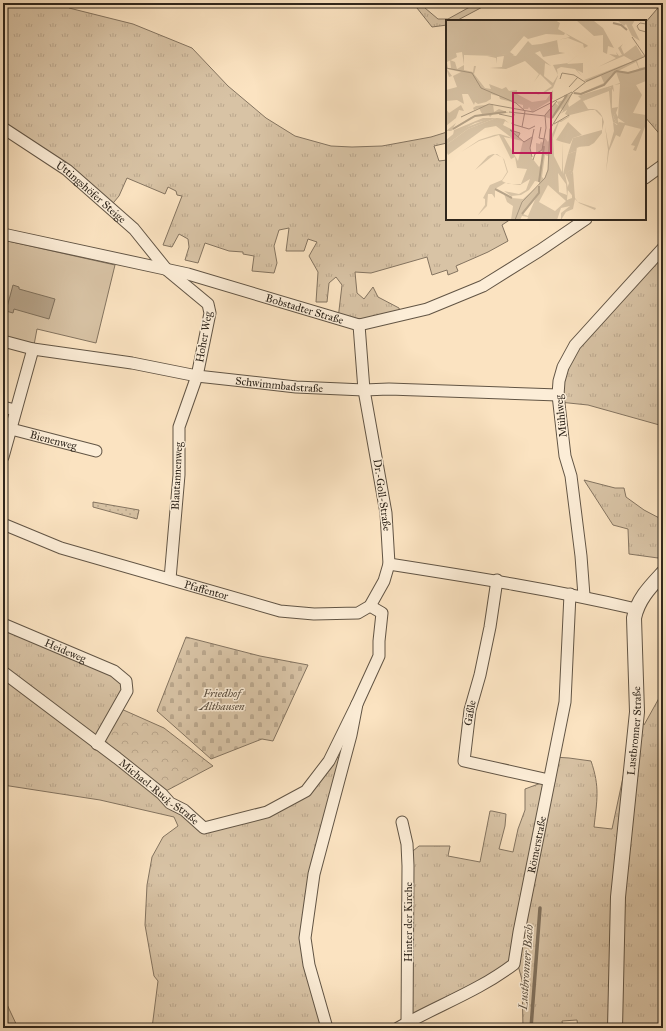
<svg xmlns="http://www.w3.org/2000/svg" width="666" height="1031" font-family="'IM FELL Great Primer',serif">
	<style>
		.grass { fill: url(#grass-tufts); stroke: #847460 }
		.cemetery { fill: url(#cemetery-stones); stroke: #847460 }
		.park { fill: url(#park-crowns); stroke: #847460 }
		.garden { fill: url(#garden-dots); stroke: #847460 }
		.pitch { fill: #d8c3a5; stroke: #847460 }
		.water { fill: #b6a389; stroke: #80715d }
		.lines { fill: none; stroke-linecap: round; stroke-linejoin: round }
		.stream { stroke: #80715d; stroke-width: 3.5 }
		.minor-casing { stroke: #625545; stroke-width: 13 }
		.tertiary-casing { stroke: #625545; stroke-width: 16 }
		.minor { stroke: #fcedd7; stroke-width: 11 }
		.tertiary { stroke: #fcedd7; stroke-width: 14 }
		.labels { text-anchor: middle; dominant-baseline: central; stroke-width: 3; stroke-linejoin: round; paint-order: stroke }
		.street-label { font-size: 11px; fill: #2f261c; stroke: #fcedd7 }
		.park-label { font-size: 11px; font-style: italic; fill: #594d3e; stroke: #fcedd7 }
		.water-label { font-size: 12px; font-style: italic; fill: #5e5242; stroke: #fcedd7 }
		.inset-river { fill: none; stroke: #b6a389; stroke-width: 2 }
		.inset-road { fill: none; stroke: #a9977f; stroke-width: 1 }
		.view { fill: #c2185b; fill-opacity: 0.15; stroke: #c2185b; stroke-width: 2 }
		.inset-edge { fill: none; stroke: #2f261c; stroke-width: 2 }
	</style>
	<defs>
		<pattern id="grass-tufts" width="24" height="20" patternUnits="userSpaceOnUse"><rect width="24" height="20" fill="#d8c3a5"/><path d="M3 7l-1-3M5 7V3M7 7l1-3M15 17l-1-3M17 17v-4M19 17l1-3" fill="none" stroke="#baa78d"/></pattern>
		<pattern id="cemetery-stones" width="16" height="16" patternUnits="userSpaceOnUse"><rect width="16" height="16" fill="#d8c3a5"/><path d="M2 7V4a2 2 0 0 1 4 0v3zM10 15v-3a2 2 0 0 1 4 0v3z" fill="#baa78d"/></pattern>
		<pattern id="park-crowns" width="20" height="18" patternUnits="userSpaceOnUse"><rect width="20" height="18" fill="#d8c3a5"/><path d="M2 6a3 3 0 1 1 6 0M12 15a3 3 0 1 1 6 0" fill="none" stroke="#baa78d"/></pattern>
		<pattern id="garden-dots" width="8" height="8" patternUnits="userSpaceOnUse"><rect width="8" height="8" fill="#d8c3a5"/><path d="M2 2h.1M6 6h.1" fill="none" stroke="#baa78d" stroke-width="1.8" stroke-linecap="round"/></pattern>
	</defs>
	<rect width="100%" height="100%" fill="#fbe3c1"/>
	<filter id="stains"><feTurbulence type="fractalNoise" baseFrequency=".005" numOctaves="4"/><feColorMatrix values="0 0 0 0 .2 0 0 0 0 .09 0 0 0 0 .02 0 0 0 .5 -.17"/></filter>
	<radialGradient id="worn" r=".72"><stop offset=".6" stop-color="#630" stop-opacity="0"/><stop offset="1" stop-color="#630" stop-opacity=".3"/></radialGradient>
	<!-- grass -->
	<g class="grass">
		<path d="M3,3H69V8L133,24L192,48L228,86L266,118L295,136L331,146L352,147L382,146L431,137L447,132V143L434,146L439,161L447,160V219H511L502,225L508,241L488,252L456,266L458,271L448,275L447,270L432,275L427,257L371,273L355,272L357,293L364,299L373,287L378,297L399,308L401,315L359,325L338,319L342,285L336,277L329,283L327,302H316L318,272L309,256L317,242L308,239L304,251H286L289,228L279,230L274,246L277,263L274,273L252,271L254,256L243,254V252L229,251L205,243L198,263L185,260L189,247L188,239L179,234L172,247L163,245L182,196L177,195L176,191L168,187L165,194L127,178L119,196L109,208L17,138L3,136V98L6,90L3,89Z"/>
		<path d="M413,3H421L425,8L438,19H448L477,3H490L456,21H447V25L432,27Z"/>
		<path d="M659,3H663V138L645,117V23L657,9Z"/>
		<path d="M663,248V426L588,405L559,402L563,367Z"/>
		<path d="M584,480L615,488H624L626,497L644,510L663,520V551L658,558L629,554L628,529L613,525Z"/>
		<path d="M3,624L126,681L97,744L204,828L267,812L306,791L329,761L346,754L305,938L327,1028H152L158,981L154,976L145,925L147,885L152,857L163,837L178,826L174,817L100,800L3,785V777H6L3,774Z"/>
		<path d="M663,691V1028H578L577,1020L562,1021L563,1028H523L522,980L516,958L514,964L407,1023L408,855L419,846H450L448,856L480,862L490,811H492L506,814L505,826L499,849L513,852L518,829L525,810V789L549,780L554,757L569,758L591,761C600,787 597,800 594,827L612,829L637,712L644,725Z"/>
		<path d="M3,996L18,1028H3Z"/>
	</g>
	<!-- cemetery -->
	<path class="cemetery" d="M186,637L260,656L308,665L273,741L262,739L211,759L157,711Z"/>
	<!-- park -->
	<path class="park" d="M119,708L164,728L213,766L164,792L100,743Z"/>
	<!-- garden -->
	<path class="garden" d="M93,502L139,510L137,519L93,507Z"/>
	<!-- pitch -->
	<path class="pitch" d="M3,240L115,265L96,343L37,329L34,345L3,337Z"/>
	<!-- water -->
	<path class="water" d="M13,285L19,287V289L55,299L49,319L14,309L13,313L6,311Z"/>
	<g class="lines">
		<!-- stream -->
		<path class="stream" d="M531,1028L540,908"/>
		<defs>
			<g id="minor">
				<path id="s1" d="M3,128L67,170L134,229L167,270L208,304L210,313L197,376L179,427V475L170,579"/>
				<path d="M645,178L663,165"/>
				<path id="s2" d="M3,234L188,274L359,325L427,309L483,286L539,251L586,219"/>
				<path id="s3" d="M3,341L33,349L132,363L197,376L296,387L364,390L389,389L558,395"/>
				<path d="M3,407L15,410"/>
				<path id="s4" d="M11,429L96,451"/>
				<path d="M3,457L33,349"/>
				<path id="s5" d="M3,524L61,548L280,611L314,614L358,613L370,606L384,581L389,564L386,513L364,390L359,325"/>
				<path d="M389,564C472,577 555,590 636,609"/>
				<path d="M497,580L490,627L480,675L470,710L464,761L549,780"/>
				<path d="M584,596L581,556L571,476L565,456L558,395L559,381L563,367L575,345L663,248"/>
				<path id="s6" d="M3,624L114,671L126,681L127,691L97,744"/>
				<path id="s7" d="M3,672L117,758L162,794L170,803L184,810L204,828L267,812L306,791L329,761L357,704"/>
				<path d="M402,822L407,844L408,866L407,1023"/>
				<path d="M327,1028L309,965L305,938L314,874L351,735L357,704L379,656V641L382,613L370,606"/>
				<path id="s8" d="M398,1028C438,1005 477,992 514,964L519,932L565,702L570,594"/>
			</g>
			<g id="tertiary">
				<path id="s9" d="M615,1028L618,897L637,712L634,618C638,599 650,587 663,573"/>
			</g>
		</defs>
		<!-- minor casing -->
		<use href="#minor" class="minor-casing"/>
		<!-- tertiary casing -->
		<use href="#tertiary" class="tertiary-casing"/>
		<!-- minor -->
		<use href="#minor" class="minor"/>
		<!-- tertiary -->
		<use href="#tertiary" class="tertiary"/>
	</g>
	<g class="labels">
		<!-- street labels -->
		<g class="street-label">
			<text stroke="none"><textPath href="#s1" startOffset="109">Üttingshöfer Steige</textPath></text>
			<text stroke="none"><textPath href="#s2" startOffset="311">Bobstadter Straße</textPath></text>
			<text transform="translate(204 337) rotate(-80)">Hoher Weg</text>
			<text stroke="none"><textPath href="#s3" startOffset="280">Schwimmbadstraße</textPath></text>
			<text transform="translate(561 416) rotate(-96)">Mühlweg</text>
			<text stroke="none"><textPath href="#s4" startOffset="44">Bienenweg</textPath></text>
			<text transform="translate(177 476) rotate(-87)">Blautannenweg</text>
			<text transform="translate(382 495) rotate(82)">Dr.-Goll-Straße</text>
			<text stroke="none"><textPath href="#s5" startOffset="214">Pfaffentor</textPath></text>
			<text stroke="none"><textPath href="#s6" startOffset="68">Heideweg</textPath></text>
			<text transform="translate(470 713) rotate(-80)">Gäßle</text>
			<text stroke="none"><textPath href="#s9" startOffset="298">Lustbronner Straße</textPath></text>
			<text stroke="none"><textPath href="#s7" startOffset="197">Michael-Ruck-Straße</textPath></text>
			<text stroke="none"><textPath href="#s8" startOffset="254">Römerstraße</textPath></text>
			<text transform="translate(408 922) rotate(-90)">Hinter der Kirche</text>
		</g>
		<!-- park labels -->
		<g class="park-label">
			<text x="222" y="693">Friedhof<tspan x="222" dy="13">Althausen</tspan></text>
		</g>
		<!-- water labels -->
		<g class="water-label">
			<text transform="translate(526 967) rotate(-86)">Lustbronner Bach</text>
		</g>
	</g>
	<!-- overview -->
	<g transform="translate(446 20)">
		<rect width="200" height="200" fill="#fbe3c1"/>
		<path d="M130,0L148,1L157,8L168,28L162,26L161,34L157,32V15L148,16ZM171,0H189L186,5L194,21L186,16L180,4L178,6ZM119,13L141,25L142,26L138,28L137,24L122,18L111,20L113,32L119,33L97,37L94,31L89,33L105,46L99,43L98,56L107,63L112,55L107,45L122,43L133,34L121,44L137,43V53L131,50L136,56L129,49L115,47L111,49L112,56L107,68L100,72L92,75L89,70L93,75L106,66L94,54L88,62L93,54L79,41L60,49L44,48L56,47L58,36L51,37L50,44V38L41,36L60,34L70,36L82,21L86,25L95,24L124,17ZM177,24L175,27L178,34L190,25L196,35L200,36L191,41L193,48L200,47V61L190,65L196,75L187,93L200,95V104L190,131L187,130L189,126L185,125L195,109L179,105L174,117L170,115L163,131L160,152L162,130L159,106L163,128L168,111L167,102L171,105L173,102L179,103L172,98L170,102L167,97L169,94L166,95V88L172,87L170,93L172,97L174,64L167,65L168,72L165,67L137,81L142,89H147L151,90L154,93L156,96L158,102L156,110V97L149,90H144L124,95L123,97L115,102H113L107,118L108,136L116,152V122L110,120L122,102L136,115L127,118L124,124L116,122L117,154L122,134L130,131L131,127L135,126L131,128L127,151L125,154V150L119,154L122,168L121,180L126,178V174L132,182L150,188L149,190L133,183L129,179L127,189L120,192L115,200V193L124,186L115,188L111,200H81L82,197L76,196L74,200H65L67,186L61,182L58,174L49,169V178L46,174H42L41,186L32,195L39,185V179L37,178L44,165L56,160L61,152L57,138L49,134L29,150L42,136L47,134H51L58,139L62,152L56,161L62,164H75L81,149L71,148L69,137L65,139L53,115L33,121L15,132L33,120L48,115L54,114L66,118L50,106L39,108L2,135L0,131V125L22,109L50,98L29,103L7,115L8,110L37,98H52L58,99L63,103L59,101L57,105L73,113L72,117L78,122L87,117L84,128L86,138L93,147L96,143L97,131L90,133V123L94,124L95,121L96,123L99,118L102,122L112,102L123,96L119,94L121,90L114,94L117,91L115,88L106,99L99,97L100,94L109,83L113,86L111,82L118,80V75L135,73L158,63L155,56L141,62L138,60L187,41L178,36L173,38L152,47L170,38L163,34L171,35L170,32L173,36L176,35L172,28ZM190,42L193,49L183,52L172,51ZM170,52L174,63L132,76L135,79L123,87L122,84L126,73L134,74L157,66L165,55ZM58,117L77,121L72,141ZM99,135L102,136V149L98,159L96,157ZM112,153L120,164L121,175L113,172ZM84,159L80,170L73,174L58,171L65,176L75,175L83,170L89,161L93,162V165L77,179L66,178L49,169L59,163L74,165ZM102,165L120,181L109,191L93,182ZM91,175L82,196L77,194L79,190ZM4,40L9,42L11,49L18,45V50L27,52L28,46H30L28,54L39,68L45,69L43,64L56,69L60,67L63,71L71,70V74L86,82L100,80L107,70V79L86,92L83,87L82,89H77V85L54,79L53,76L48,75L45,74V79L40,82L32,84L29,82L28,85L22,74H16L18,84L11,80L0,81V70L11,67L7,56L15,52L1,49L6,56L3,57L0,48H5ZM47,84L48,92L53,89L63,93H48L44,97L42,94L29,96L5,111H0L10,103L7,108L25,97L36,94L33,88L28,90L27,88L30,86ZM15,85L18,91L13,90L10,98L0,106V89L3,93Z" fill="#d8c3a5" fill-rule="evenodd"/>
		<path d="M0,0H109L114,3L112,9L119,13L118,15L100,14L82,19L78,16L64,32L68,35L63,38L60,34L51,36L18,35V45L16,32L10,33L11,37L1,42L2,48H0ZM166,67V94H169L167,97L170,102L171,97L173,105L167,102L165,92L163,71L137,81L151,72ZM50,98L22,109L0,125V120L11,111L42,99ZM156,110V113L148,123L143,126L131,127L130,131L122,134L127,118ZM125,150V154L127,151L129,179L121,169L123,163L119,153Z" fill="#d8c3a5"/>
		<path d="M190,26L195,34L187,39L181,34Z" fill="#d8c3a5"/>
		<path class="inset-river" d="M167,3L175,5L181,10M170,51L182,53L200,48M128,73L135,74L158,65L170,51M106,98L121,75M7,109L29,96L60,92M93,162L98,126M49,169L66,178M76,194L93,173V166"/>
		<path class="inset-road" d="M200,4L194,3L191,6L193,10L200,12M186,17L199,36M0,48L26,53L35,68L70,83L79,91L76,107M114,59L116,53L128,55L139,62M123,67L132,57M63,92L99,96M53,94L67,97M68,94L66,104L83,109L89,106M15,97L43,84L87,92L126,72M108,104L123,95M95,107L93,118L98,119M100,108L99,95L111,81M64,110L78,122L86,117M64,110L74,113L72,117M86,137L84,128L88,109M87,140L89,134L96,130L100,108M69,200L76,182L99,158L102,150L104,109L127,72L141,61L200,36"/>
		<path class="view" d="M67,73H105V133H67Z"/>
		<rect width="200" height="200" class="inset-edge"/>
	</g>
	<!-- margin -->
	<rect width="666" height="1031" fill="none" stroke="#fbe3c1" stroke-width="16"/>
	<rect x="4" y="4" width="658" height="1023" fill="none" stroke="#2f261c" stroke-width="2"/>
	<rect x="8" y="8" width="650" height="1015" fill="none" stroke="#2f261c"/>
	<rect width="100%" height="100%" filter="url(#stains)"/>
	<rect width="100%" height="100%" fill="url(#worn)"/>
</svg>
